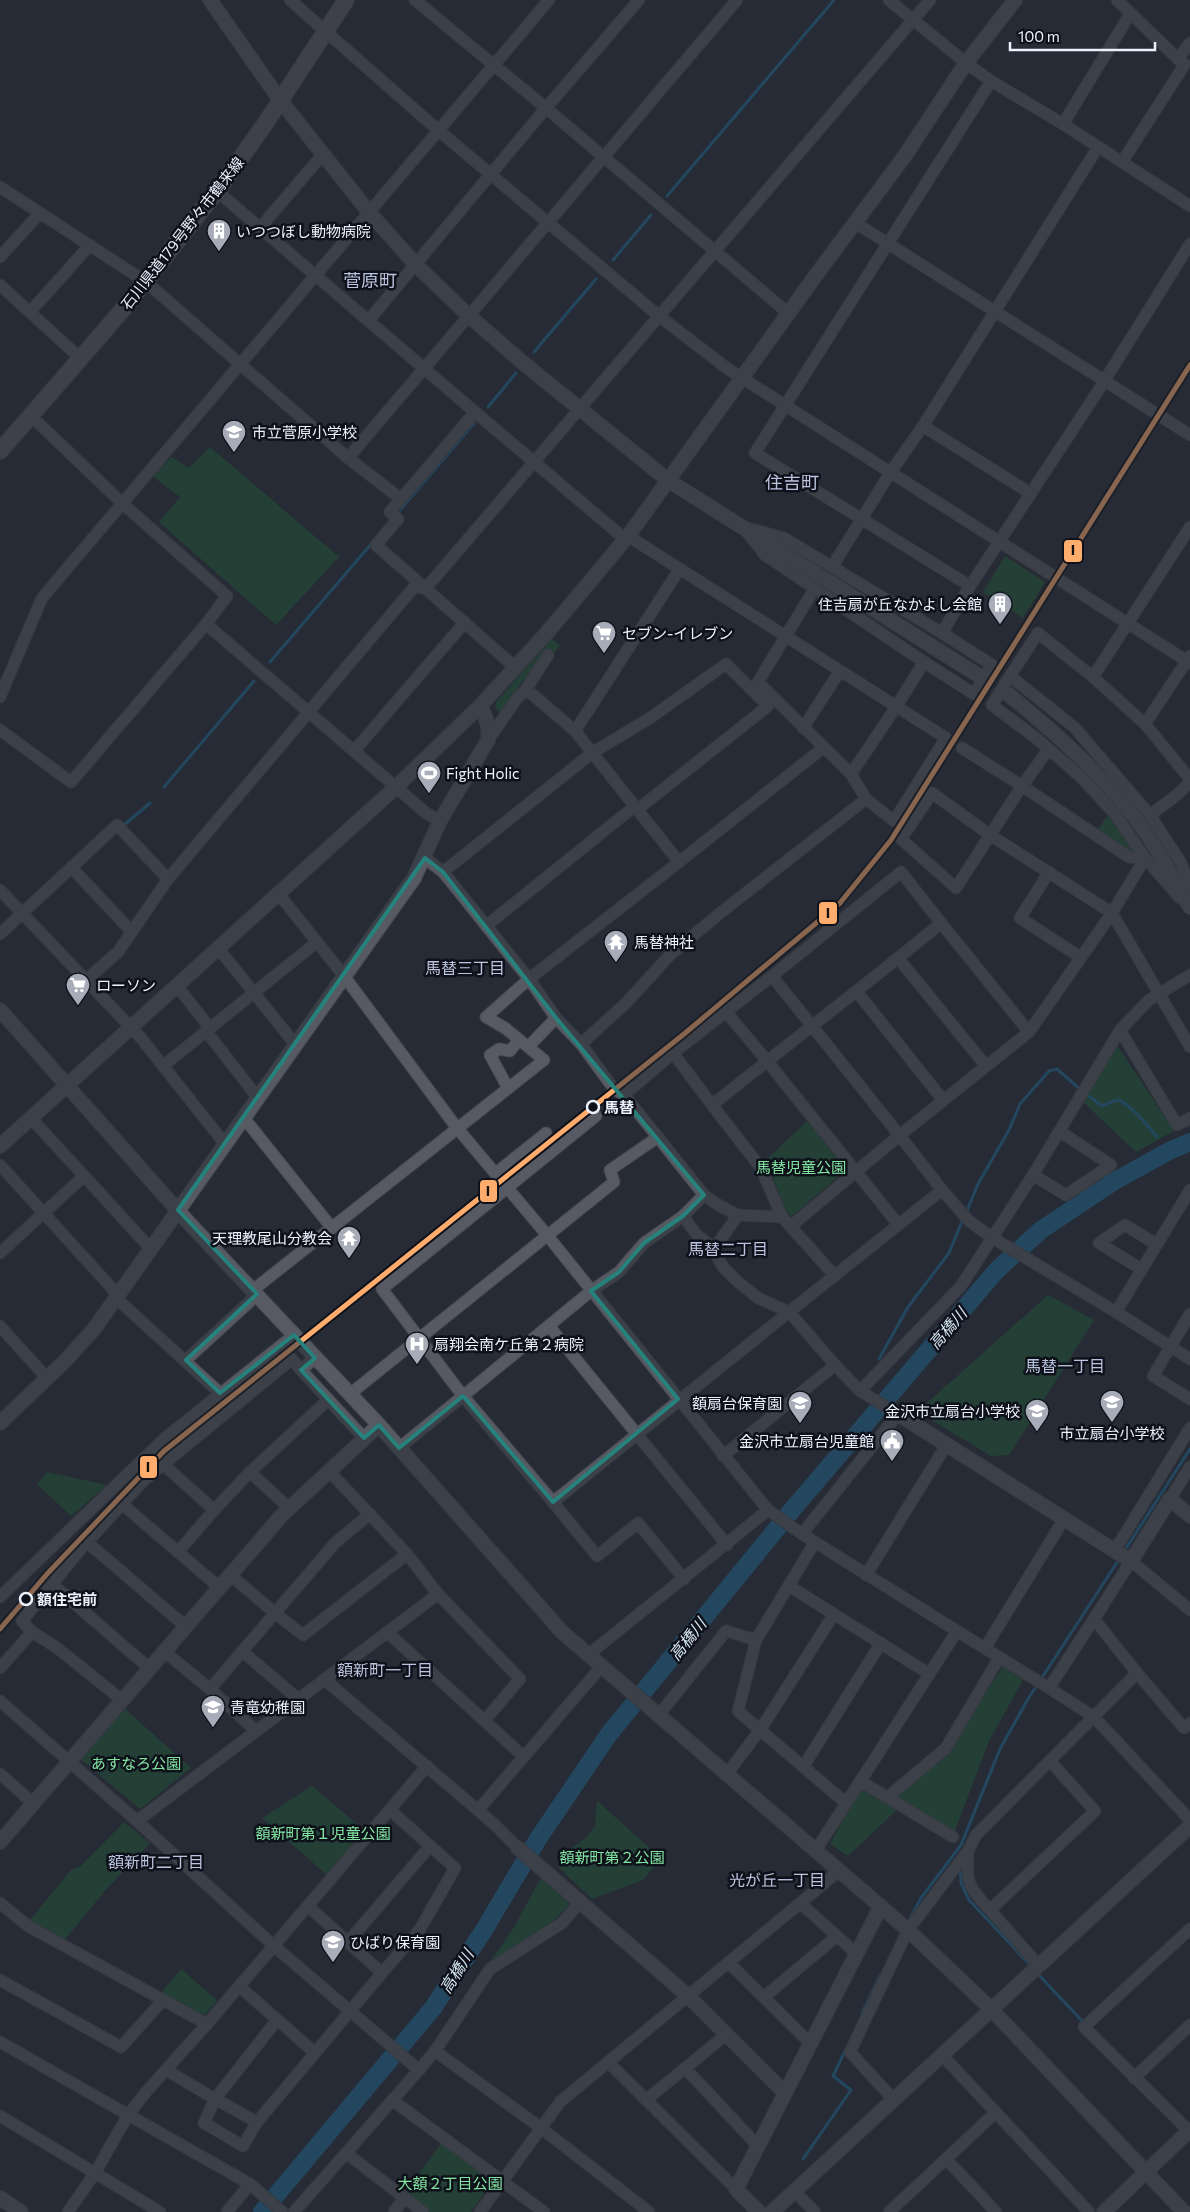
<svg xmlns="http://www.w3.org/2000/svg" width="1190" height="2212" font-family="Commissioner,'Noto Sans JP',sans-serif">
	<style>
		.green { fill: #205838 }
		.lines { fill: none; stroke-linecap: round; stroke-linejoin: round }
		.stream { stroke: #216993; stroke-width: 3 }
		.river { stroke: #216993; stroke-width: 18 }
		.tertiary-tunnel { stroke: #454953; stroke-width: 14; stroke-dasharray: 14 7; stroke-linecap: butt }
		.minor-casing { stroke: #454851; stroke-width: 13 }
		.tertiary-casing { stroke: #454851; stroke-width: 16 }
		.secondary-casing { stroke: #454851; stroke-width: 18 }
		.minor { stroke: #575a62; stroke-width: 11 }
		.tertiary { stroke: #575a62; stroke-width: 14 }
		.secondary { stroke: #5c5b62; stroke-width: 16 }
		.rail-1-casing { stroke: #0e111a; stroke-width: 9 }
		.rail-1 { stroke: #ffac6d; stroke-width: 5 }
		.marked { fill: none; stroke: #25827c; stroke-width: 4; stroke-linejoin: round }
		.stop-dot { fill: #0e111a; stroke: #ecf1fe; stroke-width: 2.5 }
		.labels { text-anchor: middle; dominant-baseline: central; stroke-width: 5; stroke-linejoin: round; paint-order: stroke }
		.poi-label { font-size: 15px; fill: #ecf1fe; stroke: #0e111a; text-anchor: start }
		.street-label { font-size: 15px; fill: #ecf1fe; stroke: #0e111a }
		.stop-label { font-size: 15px; font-weight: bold; fill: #ecf1fe; stroke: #0e111a; text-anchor: start }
		.park-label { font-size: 15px; fill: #83e4a2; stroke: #0e111a }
		.neighbourhood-label { font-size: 16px; fill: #bac4de; stroke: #0e111a }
		.water-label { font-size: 16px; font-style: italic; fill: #d4e6f3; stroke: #0e111a }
		.quarter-label { font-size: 18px; fill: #bac4de; stroke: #0e111a }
		.line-badge { stroke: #0e111a; stroke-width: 2 }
		.pale-badge-label { font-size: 14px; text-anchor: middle; font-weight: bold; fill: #111 }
	</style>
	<rect width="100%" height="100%" fill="#272b35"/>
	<!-- green -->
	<g class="green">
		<path d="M210,447L339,557L276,625L159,522L180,497L152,476L172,457L189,468Z"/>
		<path d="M1005,556L1045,582L1023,618L983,592Z"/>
		<path d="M552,639L560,645L555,652L546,653L528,679L523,680L501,714L495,707L497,701Z"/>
		<path d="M1109,814L1139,855H1129L1096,832Z"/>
		<path d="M1117,1045L1174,1131L1136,1152L1084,1103Z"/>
		<path d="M807,1121L846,1170L792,1216L787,1213L766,1160Z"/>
		<path d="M1048,1295L1094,1320L1009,1455L991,1456L925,1416L926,1404Z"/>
		<path d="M47,1472L107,1485L71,1516L37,1484Z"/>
		<path d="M1003,1667L1023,1680L989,1741L954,1833L897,1797L949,1749Z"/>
		<path d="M123,1707L191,1768L140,1809L78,1757Z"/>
		<path d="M862,1785L899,1808L848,1856L830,1844Z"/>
		<path d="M312,1786L366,1832L327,1875L262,1818Z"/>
		<path d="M597,1801L661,1858L643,1880L592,1899L558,1867L568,1851L587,1837L595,1826Z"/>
		<path d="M124,1822L150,1843L103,1893L64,1941L29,1921L71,1870L81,1866Z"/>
		<path d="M541,1878L570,1904L553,1921L488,1965L514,1927Z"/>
		<path d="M181,1969L218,2001L203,2016L160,1994Z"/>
		<path d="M443,2141L495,2178L471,2212H429L404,2194Z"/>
	</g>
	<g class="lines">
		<!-- stream -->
		<g class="stream">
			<path d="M667,196L834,0"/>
			<path d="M613,260L651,215"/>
			<path d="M534,352L596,279"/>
			<path d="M488,407L516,373"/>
			<path d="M400,510L474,423"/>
			<path d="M270,662L372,543"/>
			<path d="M164,787L254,681"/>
			<path d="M123,826L150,803"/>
			<path d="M1086,1094L1102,1106C1107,1104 1113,1101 1117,1100C1126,1100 1151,1129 1157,1137"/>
			<path d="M966,1213L978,1184L1009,1130L1020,1104L1049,1071L1057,1069L1081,1090"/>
			<path d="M879,1359L908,1307L949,1253L963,1219"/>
			<path d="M1123,1553L1190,1449"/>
			<path d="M960,1866L961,1883L969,1900L1031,1966"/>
			<path d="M911,1917L921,1898L961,1845L1000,1749L1028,1699L1120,1558"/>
			<path d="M1037,1973L1084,2023"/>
			<path d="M862,2013L880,1976"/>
			<path d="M803,2159L851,2090L833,2076L845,2051"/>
		</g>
		<!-- river -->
		<path class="river" d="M262,2212L433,2008L484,1930L538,1839L609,1734L792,1510L997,1270L1041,1230L1113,1182L1169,1151L1190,1142"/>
		<!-- tertiary-tunnel -->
		<path class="tertiary-tunnel" d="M981,677L1008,694"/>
		<defs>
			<g id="minor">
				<path d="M290,0L438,130L659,316L728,369L1190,663"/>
				<path d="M415,0L546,108L639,0"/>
				<path d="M889,0L966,63L991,81L1063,124L1190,206"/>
				<path d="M1117,0L1178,59"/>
				<path d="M1182,62L1178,59L1190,43"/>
				<path d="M1063,124L1130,14"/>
				<path d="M1122,162L1185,64"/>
				<path d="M0,187L146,282L348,458L401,499"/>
				<path d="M217,191L475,412L390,512L398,519L376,545L516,668"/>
				<path d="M854,222L1190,435"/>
				<path d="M260,228L323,154"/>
				<path d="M0,257L40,213"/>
				<path d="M0,285L80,358"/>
				<path d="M30,312L90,245"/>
				<path d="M369,320L546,108L788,313"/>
				<path d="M475,412L625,539"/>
				<path d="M31,416L122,503L227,596L206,624L426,813L440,821"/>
				<path d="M923,426L1098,147"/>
				<path d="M348,458L737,0"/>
				<path d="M751,529L784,538L942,633L970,586L1096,394L1190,244"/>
				<path d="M747,532L765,555L924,662L896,707L851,774"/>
				<path d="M832,567L890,473L923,426L1030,493"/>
				<path d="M970,586L755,453L991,81"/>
				<path d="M815,588L758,682L851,774L866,799"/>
				<path d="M924,662L974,694L992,665L942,633"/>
				<path d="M1010,676L1038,633L1093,677L1190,527"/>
				<path d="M1093,677L1145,724L1190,779"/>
				<path d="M525,691L548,655"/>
				<path d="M0,697L42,598L549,0"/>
				<path d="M1145,724L1190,656"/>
				<path d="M803,728L840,671"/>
				<path d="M0,730L71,782L206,624"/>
				<path d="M575,731L679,570"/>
				<path d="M962,748L1022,786L990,835L1112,913L1190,1047"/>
				<path d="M354,751L465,622"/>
				<path d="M932,793L990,835L956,888L901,839Z"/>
				<path d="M1150,815L1181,863L1190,886"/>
				<path d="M425,858L443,872L529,979L556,1018L581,1044L614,1089L624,1095L673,1053L772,976"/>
				<path d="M679,862L823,748"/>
				<path d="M71,867L132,932"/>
				<path d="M443,872L592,753L650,718L726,664L768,706L638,809"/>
				<path d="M1049,872L1020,918L1080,957"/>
				<path d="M0,890L141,1038L225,1144"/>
				<path d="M278,893L344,976L457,1128L547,1235L768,1510L802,1534L957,1631L816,1850"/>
				<path d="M1180,898L1145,858L1115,814L1082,778L1036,738L992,705L1010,676L1074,727L1150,815L1177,795L1190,782"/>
				<path d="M941,923L1029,1032L1112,913L1145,858L1129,857L1022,786L1048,750"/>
				<path d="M486,926L635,806"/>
				<path d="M0,934L117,825L168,879L414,587L426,588L930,0"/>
				<path d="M218,948L295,1044"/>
				<path d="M898,958L986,1066"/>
				<path d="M85,981L118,952L168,879"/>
				<path d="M177,986L210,1028"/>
				<path d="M857,992L943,1100"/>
				<path d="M727,1013L767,1061L898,1224"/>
				<path d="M1120,1030L1177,1125L1190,1118"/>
				<path d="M206,1031L258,1098"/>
				<path d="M581,1044L626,1003L670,955L719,914L866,799L894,821L946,738L628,536"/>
				<path d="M529,1046L556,1018"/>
				<path d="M673,1053L712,1105C788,1044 866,985 941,923L901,872L772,976C829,1048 887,1118 942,1190L789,1312L758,1298L737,1281L723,1267L712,1247L696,1234L683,1216"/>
				<path d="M163,1066L317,942"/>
				<path d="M508,1088L490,1055L499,1049L510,1051L519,1040"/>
				<path d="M624,1095L704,1195L720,1206L738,1215L782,1217L835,1276"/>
				<path d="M712,1105L761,1168L782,1217"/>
				<path d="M596,1116L382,1289L463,1396L591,1291L619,1272L644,1243L683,1216L704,1195"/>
				<path d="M31,1118L151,1249"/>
				<path d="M244,1118L332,1228"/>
				<path d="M0,1165L118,1295"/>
				<path d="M496,1173L546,1133"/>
				<path d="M1033,1175L1066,1195L1111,1165L1059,1131"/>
				<path d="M942,1190L968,1220L991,1237L1116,1312L1190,1359"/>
				<path d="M791,1226L900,1135L1029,1032"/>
				<path d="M713,1250L738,1215"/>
				<path d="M0,1253L84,1176"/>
				<path d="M1141,1269L1099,1243L1125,1225L1156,1244"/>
				<path d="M253,1290L544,1060L505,1028L486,1017L529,979L679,862L575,731L532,694L525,691L518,697L488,740"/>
				<path d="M116,1298L220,1393"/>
				<path d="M1116,1312L1190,1190"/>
				<path d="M1190,1314L1153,1376L1190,1399"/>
				<path d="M0,1326L47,1378"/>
				<path d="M549,1326L727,1545"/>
				<path d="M186,1360L257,1295"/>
				<path d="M301,1370L364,1438"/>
				<path d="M350,1394L614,1182L610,1170L658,1137"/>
				<path d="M399,1448L463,1396L553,1502L789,1312L835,1365L860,1391L961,1286L1033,1175L1120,1030L1149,1000L1190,975"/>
				<path d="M723,1456L835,1365"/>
				<path d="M163,1464L214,1510L250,1472L289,1508"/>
				<path d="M250,1472L328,1400"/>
				<path d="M1170,1499L1190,1467"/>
				<path d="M553,1502L597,1556L638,1523L684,1579"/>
				<path d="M122,1504L219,1587"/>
				<path d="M802,1534L898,1414L860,1391"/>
				<path d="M87,1542L185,1626"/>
				<path d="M1114,1548L1120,1542L1190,1428"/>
				<path d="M178,1552L214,1510"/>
				<path d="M229,1574L275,1613L303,1635L407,1554"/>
				<path d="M866,1575L947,1444"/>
				<path d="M52,1584L149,1668"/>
				<path d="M789,1586L928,1673"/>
				<path d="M438,1594L520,1679L485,1720"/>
				<path d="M0,1597L165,1438L294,1335"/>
				<path d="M834,1614L760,1730L846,1803"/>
				<path d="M1094,1619L1049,1688L1094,1717L1190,1820"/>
				<path d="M957,1631L1049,1688"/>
				<path d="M32,1632L56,1647L122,1700"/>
				<path d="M387,1632L523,1756"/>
				<path d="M985,1648L1064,1519"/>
				<path d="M164,1651L212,1691"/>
				<path d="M242,1651L298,1699"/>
				<path d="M588,1655L768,1510"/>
				<path d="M0,1668L32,1632L22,1621L80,1550L143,1481L292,1359L301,1370L315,1358"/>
				<path d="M1137,1673L1184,1728L1190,1723"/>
				<path d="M324,1679L494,1824L518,1848"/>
				<path d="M0,1701L137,1821L274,1946L419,2070L346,2153"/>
				<path d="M658,1716L726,1631L756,1640L815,1542"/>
				<path d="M256,1731L210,1689L335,1543L370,1514"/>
				<path d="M803,1767L881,1643"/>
				<path d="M0,1774L33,1803"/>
				<path d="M726,1775L760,1730L738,1711L756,1640"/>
				<path d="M860,1781L953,1837"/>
				<path d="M888,1797L946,1748L999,1658"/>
				<path d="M478,1810L601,1667"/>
				<path d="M137,1821L438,1594L407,1554L329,1471"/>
				<path d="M968,1851C966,1884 968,1886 990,1910L1095,1811L1050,1761"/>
				<path d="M581,1901L562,1923L490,1969L435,2051L541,2128L649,2212"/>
				<path d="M0,1903L28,1926L207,2024"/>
				<path d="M800,1903L857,1954"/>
				<path d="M990,1910L1039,1966"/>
				<path d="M1190,1929L1084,2027L1190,2132"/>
				<path d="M348,1942L430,1846"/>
				<path d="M729,1963L811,2044"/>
				<path d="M382,1973L420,1929L455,1868L390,1810"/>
				<path d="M0,1980L121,2047L163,2000"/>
				<path d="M239,1986L315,2053"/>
				<path d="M764,1997L837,1936"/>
				<path d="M0,2042L250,2184L282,2212"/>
				<path d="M942,2055L1089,2212"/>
				<path d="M608,2062L736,2189"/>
				<path d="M685,2068L758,2146"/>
				<path d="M166,2070L215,2099L204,2123L243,2146L257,2122L382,1973L308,1906"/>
				<path d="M419,2070L435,2051"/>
				<path d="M1134,2078L1190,2025"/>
				<path d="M392,2100L544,2212"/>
				<path d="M646,2100L727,2034"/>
				<path d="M894,2100L850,2052L908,1930L968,1851L976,1835L1137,1673L1094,1619L1131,1561L1190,1610"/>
				<path d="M0,2116L160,2212"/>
				<path d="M257,2122L215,2099L277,2020"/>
				<path d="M946,2159L996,2112"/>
				<path d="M794,2191L815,2212"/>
				<path d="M68,2212L95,2173L128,2115L146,2092L207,2024L427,1766"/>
				<path d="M227,2212L250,2184"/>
				<path d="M294,2212L346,2153L423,2212"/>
				<path d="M394,2212L404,2198"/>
				<path d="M480,2212L560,2102L840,1870"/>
				<path d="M889,2212L946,2159L996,2212"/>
			</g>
			<g id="tertiary">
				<path d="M210,0L280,100L368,211L416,265L468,315L522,362L669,481L981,677"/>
				<path d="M1008,694C1052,730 1095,768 1131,813C1154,841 1171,875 1190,907"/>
				<path d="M0,1010L188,1222L379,1425L562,1632L908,1930L991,2009L1184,2212"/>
				<path d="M0,1146L396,787L480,706L545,635L628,536L816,275L904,157L966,63L1015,0"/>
				<path d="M898,1414L1131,1561L1170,1499L1190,1516"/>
				<path d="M0,1423L65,1361L94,1329L414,878L440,821L488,740C490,729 486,715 480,706"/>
				<path d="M0,1842L282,1515L379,1425"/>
				<path d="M518,1848L688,1996L785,2093"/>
				<path d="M0,2198L21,2212"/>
				<path d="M759,2212L736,2189L881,1906"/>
				<path d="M772,2212L1190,1826"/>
				<path d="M1104,2212L1190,2130"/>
			</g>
			<path id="secondary" d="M0,451L125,307L217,191L265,124L346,0"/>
		</defs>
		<!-- minor casing -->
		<use href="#minor" class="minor-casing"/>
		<!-- tertiary casing -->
		<use href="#tertiary" class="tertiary-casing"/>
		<!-- secondary casing -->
		<use href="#secondary" class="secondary-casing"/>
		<!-- minor -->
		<use href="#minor" class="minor"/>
		<!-- tertiary -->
		<use href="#tertiary" class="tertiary"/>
		<!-- secondary -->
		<use href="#secondary" class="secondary"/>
		<defs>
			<path id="rail-1" d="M0,1629L47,1574L164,1451L684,1034L840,903L891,840L1190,365"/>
		</defs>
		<!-- rail-1 casing -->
		<use href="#rail-1" class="rail-1-casing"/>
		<!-- rail-1 -->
		<use href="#rail-1" class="rail-1"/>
	</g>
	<!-- marked area -->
	<path d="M0 0H1190V2212H0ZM425,858L443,872L556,1018L704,1195L683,1216L644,1243L619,1272L591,1291L678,1399L553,1502L463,1396L399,1448L379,1425L364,1438L301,1370L315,1358L294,1335L220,1393L186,1360L257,1294L178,1210Z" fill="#272b35" fill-opacity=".55" fill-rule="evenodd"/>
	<path class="marked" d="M425,858L443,872L556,1018L704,1195L683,1216L644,1243L619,1272L591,1291L678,1399L553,1502L463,1396L399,1448L379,1425L364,1438L301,1370L315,1358L294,1335L220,1393L186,1360L257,1294L178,1210Z"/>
	<!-- icons -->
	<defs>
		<symbol id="building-pin" viewBox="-11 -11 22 30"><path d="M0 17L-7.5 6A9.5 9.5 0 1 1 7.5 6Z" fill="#a7acb8" stroke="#0e111a"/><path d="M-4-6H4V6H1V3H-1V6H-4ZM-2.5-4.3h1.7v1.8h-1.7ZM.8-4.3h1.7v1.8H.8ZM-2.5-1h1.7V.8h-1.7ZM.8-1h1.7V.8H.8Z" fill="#fff"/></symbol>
		<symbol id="school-pin" viewBox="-11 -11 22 30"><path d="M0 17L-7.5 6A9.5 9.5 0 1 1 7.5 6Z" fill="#a7acb8" stroke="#0e111a"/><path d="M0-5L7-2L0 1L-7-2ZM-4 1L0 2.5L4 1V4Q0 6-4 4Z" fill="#fff"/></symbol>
		<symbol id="supermarket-pin" viewBox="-11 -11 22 30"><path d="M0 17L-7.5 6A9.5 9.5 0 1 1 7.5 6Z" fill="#a7acb8" stroke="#0e111a"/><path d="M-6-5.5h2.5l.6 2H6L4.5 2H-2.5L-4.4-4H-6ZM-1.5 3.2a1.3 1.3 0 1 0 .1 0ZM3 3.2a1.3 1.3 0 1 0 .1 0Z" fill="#fff"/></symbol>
		<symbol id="stadium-pin" viewBox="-11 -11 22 30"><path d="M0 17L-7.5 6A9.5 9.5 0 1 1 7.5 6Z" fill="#a7acb8" stroke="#0e111a"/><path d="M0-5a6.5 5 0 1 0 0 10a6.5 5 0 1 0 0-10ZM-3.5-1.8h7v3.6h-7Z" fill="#fff"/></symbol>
		<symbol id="temple-pin" viewBox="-11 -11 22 30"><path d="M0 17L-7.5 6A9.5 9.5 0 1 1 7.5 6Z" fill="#a7acb8" stroke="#0e111a"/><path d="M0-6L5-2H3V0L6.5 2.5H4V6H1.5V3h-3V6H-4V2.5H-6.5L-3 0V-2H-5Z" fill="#fff"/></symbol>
		<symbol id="hospital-pin" viewBox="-11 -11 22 30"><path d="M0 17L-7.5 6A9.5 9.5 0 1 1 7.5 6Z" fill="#a7acb8" stroke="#0e111a"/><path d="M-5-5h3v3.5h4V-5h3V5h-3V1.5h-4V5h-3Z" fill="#fff"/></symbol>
		<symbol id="civic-pin" viewBox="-11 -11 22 30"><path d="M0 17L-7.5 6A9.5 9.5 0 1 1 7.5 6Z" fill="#a7acb8" stroke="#0e111a"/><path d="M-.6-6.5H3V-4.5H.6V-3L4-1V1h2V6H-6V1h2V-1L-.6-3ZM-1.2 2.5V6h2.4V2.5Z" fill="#fff"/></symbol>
	</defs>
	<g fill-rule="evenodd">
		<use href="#building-pin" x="205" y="217" width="28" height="38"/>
		<use href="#school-pin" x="220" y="418" width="28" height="38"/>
		<use href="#building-pin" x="986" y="590" width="28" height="38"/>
		<use href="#supermarket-pin" x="590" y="619" width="28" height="38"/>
		<use href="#stadium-pin" x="415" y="759" width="28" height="38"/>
		<use href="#temple-pin" x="602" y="928" width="28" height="38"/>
		<use href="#supermarket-pin" x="64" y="971" width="28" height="38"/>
		<use href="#temple-pin" x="335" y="1224" width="28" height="38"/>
		<use href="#hospital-pin" x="403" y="1330" width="28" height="38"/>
		<use href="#school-pin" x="1098" y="1388" width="28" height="38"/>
		<use href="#school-pin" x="786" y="1389" width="28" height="38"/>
		<use href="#school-pin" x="1023" y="1397" width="28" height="38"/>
		<use href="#civic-pin" x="878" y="1427" width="28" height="38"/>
		<use href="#school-pin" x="199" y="1693" width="28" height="38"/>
		<use href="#school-pin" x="319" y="1928" width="28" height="38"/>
	</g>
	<!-- markers -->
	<g class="stop-dot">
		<circle cx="593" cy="1107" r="6"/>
		<circle cx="26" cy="1599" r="6"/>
	</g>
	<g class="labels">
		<!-- poi labels -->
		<g class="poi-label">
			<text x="236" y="231">いつつぼし動物病院</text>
			<text x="252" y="432">市立菅原小学校</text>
			<text x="982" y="604" text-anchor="end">住吉扇が丘なかよし会館</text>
			<text x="622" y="633">セブン-イレブン</text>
			<text x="446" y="773">Fight Holic</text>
			<text x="634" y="942">馬替神社</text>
			<text x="96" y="985">ローソン</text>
			<text x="332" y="1238" text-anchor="end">天理教尾山分教会</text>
			<text x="434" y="1344">扇翔会南ケ丘第２病院</text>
			<text x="782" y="1403" text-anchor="end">額扇台保育園</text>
			<text x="1020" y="1411" text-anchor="end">金沢市立扇台小学校</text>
			<text x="1112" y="1433" text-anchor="middle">市立扇台小学校</text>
			<text x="874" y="1441" text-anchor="end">金沢市立扇台児童館</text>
			<text x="230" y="1707">青竜幼稚園</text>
			<text x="350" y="1942">ひばり保育園</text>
		</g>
		<!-- street labels -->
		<g class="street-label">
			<text transform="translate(182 233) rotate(-52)">石川県道179号野々市鶴来線</text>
		</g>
		<!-- stop labels -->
		<g class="stop-label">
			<text x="604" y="1107">馬替</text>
			<text x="37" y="1599">額住宅前</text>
		</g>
		<!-- park labels -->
		<g class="park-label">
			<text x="801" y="1167">馬替児童公園</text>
			<text x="136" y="1763">あすなろ公園</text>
			<text x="323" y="1833">額新町第１児童公園</text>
			<text x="612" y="1857">額新町第２公園</text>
			<text x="450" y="2183">大額２丁目公園</text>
		</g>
		<!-- neighbourhood labels -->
		<g class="neighbourhood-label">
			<text x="465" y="967">馬替三丁目</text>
			<text x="728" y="1248">馬替二丁目</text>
			<text x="1065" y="1365">馬替一丁目</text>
			<text x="385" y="1669">額新町一丁目</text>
			<text x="156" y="1861">額新町二丁目</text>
			<text x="777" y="1879">光が丘一丁目</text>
		</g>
		<!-- water labels -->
		<g class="water-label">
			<text transform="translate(947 1328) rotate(-49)">高橋川</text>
			<text transform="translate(687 1639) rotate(-51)">高橋川</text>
			<text transform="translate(456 1971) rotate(-58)">高橋川</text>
		</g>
		<!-- quarter labels -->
		<g class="quarter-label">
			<text x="370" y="280">菅原町</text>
			<text x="792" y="482">住吉町</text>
		</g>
	</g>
	<g class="line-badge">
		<rect x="1063" y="539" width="20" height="24" rx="5" fill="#ffac6d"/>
		<rect x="818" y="901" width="20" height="24" rx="5" fill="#ffac6d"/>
		<rect x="479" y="1179" width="19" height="24" rx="5" fill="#ffac6d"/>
		<rect x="139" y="1455" width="19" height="24" rx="5" fill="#ffac6d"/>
	</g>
	<g class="pale-badge-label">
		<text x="1073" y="555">I</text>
		<text x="828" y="918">I</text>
		<text x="488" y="1196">I</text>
		<text x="148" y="1472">I</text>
	</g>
	<!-- scale -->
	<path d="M1010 42v8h145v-8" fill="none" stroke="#ecf1fe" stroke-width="2.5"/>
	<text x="1018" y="42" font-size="15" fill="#ecf1fe" stroke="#0e111a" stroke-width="4" paint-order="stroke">100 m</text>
</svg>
